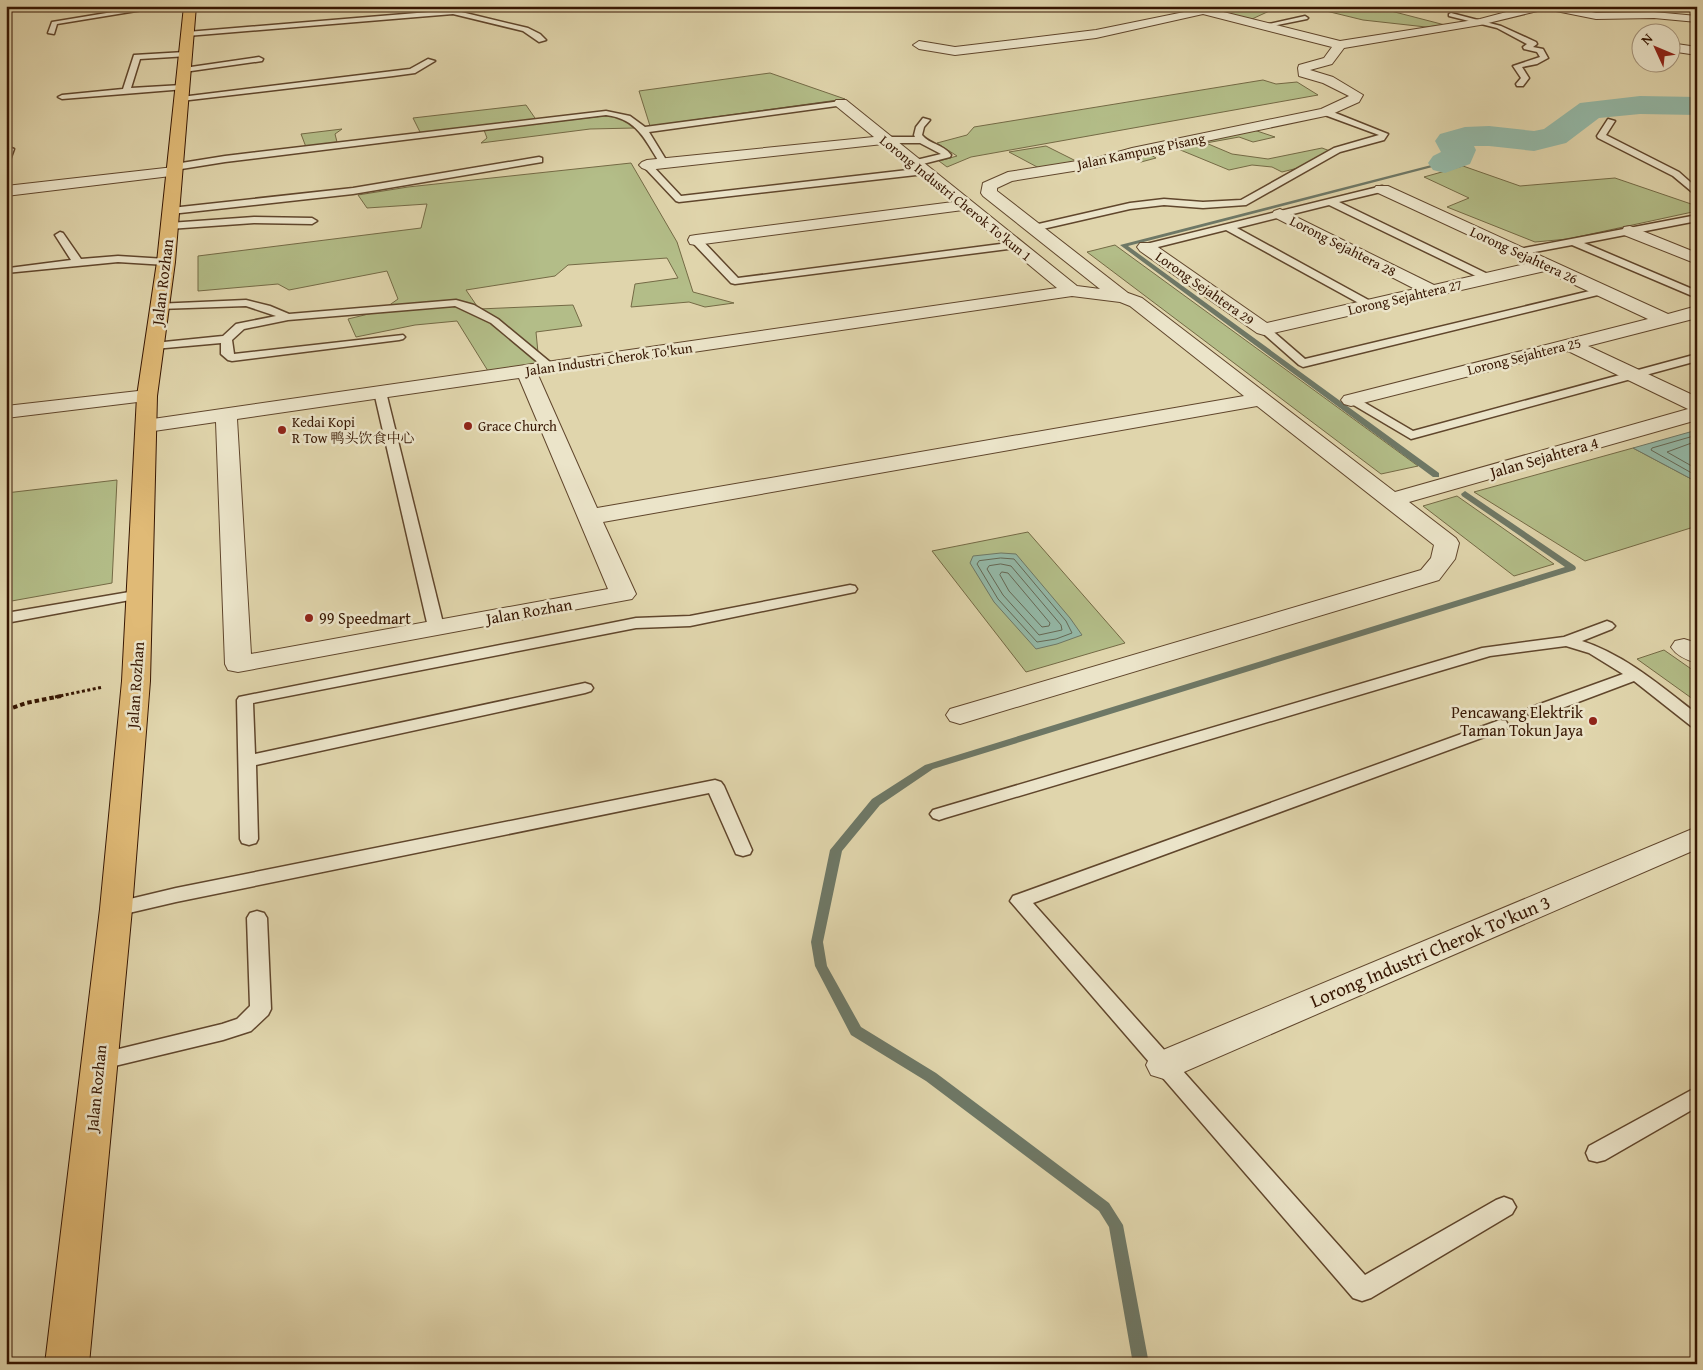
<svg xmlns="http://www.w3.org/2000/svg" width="1703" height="1370" font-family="'Gentium Book Plus','Noto Serif SC',serif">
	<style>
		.green { fill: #b3bd88; stroke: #746a45 }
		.water { fill: #94b9a8; stroke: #6e7866 }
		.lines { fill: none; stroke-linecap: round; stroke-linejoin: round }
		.shore { stroke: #656855; stroke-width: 1 }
		.stream { fill: #6e7866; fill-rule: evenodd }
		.river { fill: #94b9a8; fill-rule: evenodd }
		.lane-casing { stroke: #60462c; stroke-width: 3 }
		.street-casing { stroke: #60462c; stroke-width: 2 }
		.primary-casing { stroke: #361602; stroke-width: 2 }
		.path-far1 { stroke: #361602; stroke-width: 3; stroke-dasharray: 3 2.5; stroke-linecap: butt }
		.path { stroke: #361602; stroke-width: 4; stroke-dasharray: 4.5 3; stroke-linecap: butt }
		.lane { fill: #ebe4c9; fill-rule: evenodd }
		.street { fill: #ebe4c9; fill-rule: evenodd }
		.primary { fill: #e0ba76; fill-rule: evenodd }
		.poi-dot { fill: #8f2418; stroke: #ebe4c9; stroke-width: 2 }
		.labels { text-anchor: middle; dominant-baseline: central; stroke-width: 5; stroke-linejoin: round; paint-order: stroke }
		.far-street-label { font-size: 14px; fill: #361602; stroke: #ebe4c9 }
		.far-poi-label { font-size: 14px; fill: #361602; stroke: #ebe4c9; text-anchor: start }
		.street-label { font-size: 16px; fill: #361602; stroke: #ebe4c9 }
		.poi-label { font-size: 16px; fill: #361602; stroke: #ebe4c9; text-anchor: start }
		.near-street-label { font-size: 19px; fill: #361602; stroke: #ebe4c9 }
	</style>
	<rect width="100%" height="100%" fill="#e0d5ac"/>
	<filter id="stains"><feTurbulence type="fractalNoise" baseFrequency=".004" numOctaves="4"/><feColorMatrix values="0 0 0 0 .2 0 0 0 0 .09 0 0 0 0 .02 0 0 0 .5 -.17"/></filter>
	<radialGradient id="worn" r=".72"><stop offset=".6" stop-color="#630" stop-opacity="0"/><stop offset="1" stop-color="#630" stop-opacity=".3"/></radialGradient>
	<!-- green -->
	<g class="green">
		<path d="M1217,6H1408L1387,10L1445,25L1426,27L1363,20L1322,10L1278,7L1252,19L1206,10Z"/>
		<path d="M770,73L845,99L650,126L639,91Z"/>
		<path d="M1263,80L1276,84L1297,82L1318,95L971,157L947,167L939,161L957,156L937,143L967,135L974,127Z"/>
		<path d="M526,105L537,121L421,134L413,118Z"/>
		<path d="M604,116L621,117L635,128L590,129L481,143L487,138L484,130Z"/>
		<path d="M342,129L335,134L337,142L306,147L301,134Z"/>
		<path d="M1254,130L1275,137L1253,142L1239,137L1206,143L1232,154L1268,159L1322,148L1330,151L1298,168L1282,172L1272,167L1252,165L1229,170L1178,149L1151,155L1156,158L1141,162L1134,159L1143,153Z"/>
		<path d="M1046,146L1076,161L1039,168L1009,152Z"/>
		<path d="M631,163L677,242L693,292L734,303L705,307L689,302L631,307L635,284L678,278L667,258L568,265L555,276L466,290L479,309L573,305L582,326L536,332L539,363L488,371L457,321L415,325L356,337L348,319L381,311L398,299L387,271L289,290L278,284L198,291V256L421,228L427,204L367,208L358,195L408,187Z"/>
		<path d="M1463,166L1520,186L1615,178L1697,206V211L1568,239L1535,242L1447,207L1469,198L1424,177Z"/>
		<path d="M1115,245L1418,466L1381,474L1087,252Z"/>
		<path d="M1633,448L1697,482V526L1585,561L1474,492Z"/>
		<path d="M117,480L112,583L6,602V493Z"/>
		<path d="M1457,496L1554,564L1514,576L1423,506Z"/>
		<path d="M1028,532L1125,643L1026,672L932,551Z"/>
		<path d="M1664,650L1697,673V702L1637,659Z"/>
	</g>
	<!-- water -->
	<g class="water">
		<path d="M1697,430V482L1633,448Z"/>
		<path d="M1001,553L1016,554L1070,618L1082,635L1057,644L1036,649L994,602L970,563L973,556Z"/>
	</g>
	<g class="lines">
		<!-- shore -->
		<g class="shore">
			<path d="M1697,435L1652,448L1651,450L1697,476"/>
			<path d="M1697,441L1667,452L1697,469"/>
			<path d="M1001,558L1014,559L1066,621L1072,633L1056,639L1037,642L998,599L977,564L979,561Z"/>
			<path d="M1001,564L1011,566L1061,625L1062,630L1039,635L1003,595L987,569L989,566Z"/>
			<path d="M1002,572L1008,573L1050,623L1049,626L1042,627L1009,591L1000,575Z"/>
		</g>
		<!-- stream -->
		<g class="stream">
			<path d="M1443,162L1448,163L1128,246L1439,473V477H1433L1120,245Z"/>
			<path d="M1465,491L1575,566L1576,568L1575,570L933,769L880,805L842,851L823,942L827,966L861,1027L936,1073L1109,1203L1123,1225L1149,1364H1133L1109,1227L1099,1211L926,1081L851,1035L815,966L811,942L830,850L872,799L925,765L1565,567L1462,496L1461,494Z"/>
		</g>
		<!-- river -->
		<path class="river" d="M1640,96L1697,97V115L1640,114L1599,118L1566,143L1534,151L1489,146H1474L1476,150L1470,164L1445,173L1433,170L1428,163L1433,156L1441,152L1435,141L1440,134L1465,127L1489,126L1534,131L1544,129L1580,103Z"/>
		<defs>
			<g id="lane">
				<path d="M149,6H167L57,24L54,34L48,33L52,22Z"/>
				<path d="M453,10L528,28L540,34L546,40L539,42L523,31L453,14L187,36L183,34L187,32Z"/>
				<path d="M1451,13L1501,26L1536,42L1537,44L1533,47L1543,49L1548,58L1537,64L1522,67L1529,78L1523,86H1517L1516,84L1521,78L1513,66L1540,57L1537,52L1524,49L1523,47L1527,44L1497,28L1449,16V14Z"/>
				<path d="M1305,16L1308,18L1307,19L1267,27L1264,25Z"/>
				<path d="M185,52L189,54L188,56L140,59L131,88L182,85L186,87L185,89L62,99L58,97L62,95L123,89L134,55Z"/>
				<path d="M259,57L263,59L262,61L184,72L180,70L184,68Z"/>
				<path d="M428,59L435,61L415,73L393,76L181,101L177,99L181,97L410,69Z"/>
				<path d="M841,101L845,103L844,105L649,132L668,163L664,166L661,165C645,140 638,119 606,115L225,162L175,170L171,167L175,164L225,156L606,111L630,116L645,127Z"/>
				<path d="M1322,110H1328L1388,134L1384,140L1340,152L1246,205L1203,208L1164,205L1130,209L1034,231L1029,228L1034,225L1130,203L1164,199L1203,202L1241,200L1334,148L1379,135L1322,114Z"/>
				<path d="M923,118L930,120L924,127L922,135C929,144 943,144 951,155L950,157L915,166L911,163L912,161L941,154L920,143H884L880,140L884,137H915L914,135L916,127Z"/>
				<path d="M1608,119L1615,121L1606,135L1679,172L1697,188V196L1673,176L1598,138L1597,136Z"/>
				<path d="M6,146L14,149L10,160L6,163Z"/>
				<path d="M539,157L542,158V162L353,194L171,214L166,211L171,208L353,188Z"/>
				<path d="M647,162L650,163L681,196L925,168L929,171L925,174L679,202L676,201L644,167V163Z"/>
				<path d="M1382,186L1385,187V191L1339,202L1492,276L1493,278L1492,280H1484L1329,205L1237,228L1374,303L1375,305L1374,307H1366L1226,230L1146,250L1141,247L1142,245Z"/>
				<path d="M1697,215V221L1584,243L1697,291V298L1572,245L1519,255L1514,252L1519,249Z"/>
				<path d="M254,217L312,218L317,221L312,224L254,223L169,229L164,226L169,223Z"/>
				<path d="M60,232L63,233L81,259L118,256L166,259L171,262L166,265L118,262L6,273V269L9,268L71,260L55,235Z"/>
				<path d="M696,237L700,238L738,278L1016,242L1021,245L1016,248L735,284L731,283L692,242V238Z"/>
				<path d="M1602,288L1607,291L1606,293L1303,367L1299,365L1258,329L1260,327H1268L1305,359Z"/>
				<path d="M246,300L270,306L289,314L456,300L474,305L498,319L556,367L554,369H546L491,323L455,306L288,320L244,329L232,340L234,354L403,335L405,337L403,339L399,340L232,361L228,360L221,354V343L154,349L148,346L154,343L223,336L236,324L276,316L246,306L159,309L155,308L154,306L155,304Z"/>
				<path d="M1697,354V361L1411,439L1345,400L1351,396L1355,397L1413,431Z"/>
				<path d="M380,388L386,392L444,627L441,630H431L428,627L374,392Z"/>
				<path d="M850,585L855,586L857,589L855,592L690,626L636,628L253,703L255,754L585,683L591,685L593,688L591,691L585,693L256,765L258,839L256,843L249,845L242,843L240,839L237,700L239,697L636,618L690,616Z"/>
				<path d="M141,590L146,591L148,594L146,597L6,623V613Z"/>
				<path d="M1607,621L1612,623L1615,626L1612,629L1582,641C1625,655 1661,686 1697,714V727L1691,726L1634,681L1541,716H1529L1527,712L1529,708L1623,674L1589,653L1566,646L1490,656L945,818L939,820L933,818L930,814L933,810L1482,648L1564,637Z"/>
				<path d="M1500,720L1506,721L1508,725L1506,729L1033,903L1365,1275L1496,1200L1504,1197L1512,1200L1516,1207L1512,1214L1371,1298L1362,1301L1353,1298L1010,901L1013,896Z"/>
				<path d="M715,780L721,782L724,786L752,850L750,854L743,856L736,854L709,793L176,902L116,916L109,914L106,909L109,904L176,888Z"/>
				<path d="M257,911L264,913L267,918L271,1009L268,1015L251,1031L223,1040L98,1070L90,1068L87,1062L90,1056L222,1024L237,1019L250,1006L247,918L250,913Z"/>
				<path d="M1697,1087V1107L1605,1160L1597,1162L1589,1160L1586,1153L1589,1146Z"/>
			</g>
			<g id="street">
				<path d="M1179,6H1199L1340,41L1480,19L1529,6H1565L1596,13L1654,12L1697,16V22L1654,18L1596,19L1546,9L1480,25L1344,48L1332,64L1310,70L1333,77L1363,95L1359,102L1330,115L1135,156L1098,167L1012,181L997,188V191L1128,293L1142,298L1395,492L1688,409L1568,351L1351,406L1344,404L1341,400L1344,396L1648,319L1545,271L1264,335L1257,333L1140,251L1137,247L1140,243H1152L1267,323L1415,289L1274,217L1272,214L1274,211L1280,209L1434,285L1529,263L1376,192L1374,189L1376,186H1388L1668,314L1697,306V318L1588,346L1697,397V420L1409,502L1456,538L1459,543L1455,559L1439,580L960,724L950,721L946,715L950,709L1421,570L1431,558L1434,545L1257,406L603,522L636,594L632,599L238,672L228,670L225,664L216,422L147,432L139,431L136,426L139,421L1057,288L963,210L696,245L690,244L688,240L690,236L696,235L953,202L883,144L647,170L642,168L639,165L642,162L647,160L874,137L836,106L834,103L836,100H846L1077,286L1100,289L983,196L981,193L983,183L1008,172L1096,158L1132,148L1321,109L1349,96L1323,83L1299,76L1298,68L1299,65L1324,58L1332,47L1203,14L1096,38L955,55L919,49L913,45L919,41L955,47L1096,30L1189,11ZM1072,296L1120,302L1130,306L1244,396L597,508L538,375ZM519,378L608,589L251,654L237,419Z"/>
				<path d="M1670,43L1697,47V55L1670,51Z"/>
				<path d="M174,167L179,169L182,172L179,175L6,196V186Z"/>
				<path d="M1630,226L1697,253V264L1624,235L1622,231L1624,227Z"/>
				<path d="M147,390L154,392L157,396L154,400L6,418V406Z"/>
				<path d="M1684,639L1697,643V663C1686,660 1677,656 1671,647L1675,641Z"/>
				<path d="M1697,827V849L1177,1075L1164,1079L1151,1075L1146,1065L1151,1055Z"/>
			</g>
			<path id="primary" d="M184,6H196L175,262L157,396L150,681L132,909L89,1364H45L100,909L122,681L137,396L157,262Z"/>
		</defs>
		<!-- lane casing -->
		<use href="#lane" class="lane-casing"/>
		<!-- street casing -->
		<use href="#street" class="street-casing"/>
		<!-- primary casing -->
		<use href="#primary" class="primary-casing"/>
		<!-- path-far1 -->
		<path class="path-far1" d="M55,697L103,687"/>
		<!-- path -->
		<path class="path" d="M6,710L26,703L61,696"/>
		<!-- lane -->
		<use href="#lane" class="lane"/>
		<!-- street -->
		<use href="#street" class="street"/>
		<!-- primary -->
		<use href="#primary" class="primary"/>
	</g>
	<!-- markers -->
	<g class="poi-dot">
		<circle cx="468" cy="426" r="5"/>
		<circle cx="282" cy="430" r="5"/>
		<circle cx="309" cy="618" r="5"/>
		<circle cx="1593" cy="721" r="5"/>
	</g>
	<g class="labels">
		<!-- far-street labels -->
		<g class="far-street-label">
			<text transform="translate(1141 151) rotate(-12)">Jalan Kampung Pisang</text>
			<text transform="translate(956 198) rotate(39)">Lorong Industri Cherok To'kun 1</text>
			<text transform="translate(1343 246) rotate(27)">Lorong Sejahtera 28</text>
			<text transform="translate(1524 255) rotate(25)">Lorong Sejahtera 26</text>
			<text transform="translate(1205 288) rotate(35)">Lorong Sejahtera 29</text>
			<text transform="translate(1405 297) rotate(-13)">Lorong Sejahtera 27</text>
			<text transform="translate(1524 356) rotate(-14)">Lorong Sejahtera 25</text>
			<text transform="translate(609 359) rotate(-8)">Jalan Industri Cherok To'kun</text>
		</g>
		<!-- far-poi labels -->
		<g class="far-poi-label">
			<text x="292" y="422">Kedai Kopi<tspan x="292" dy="16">R Tow 鸭头饮食中心</tspan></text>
			<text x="478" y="426">Grace Church</text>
		</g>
		<!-- street labels -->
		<g class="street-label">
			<text transform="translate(162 282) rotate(-83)">Jalan Rozhan</text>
			<text transform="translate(1544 457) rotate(-16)">Jalan Sejahtera 4</text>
			<text transform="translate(529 611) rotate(-10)">Jalan Rozhan</text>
			<text transform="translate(135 685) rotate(-86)">Jalan Rozhan</text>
			<text transform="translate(96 1088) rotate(-84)">Jalan Rozhan</text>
		</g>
		<!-- poi labels -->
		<g class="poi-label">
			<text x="319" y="618">99 Speedmart</text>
			<text x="1583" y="712" text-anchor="end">Pencawang Elektrik<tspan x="1583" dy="18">Taman Tokun Jaya</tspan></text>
		</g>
		<!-- near-street labels -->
		<g class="near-street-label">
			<text transform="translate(1430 951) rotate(-23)">Lorong Industri Cherok To'kun 3</text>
		</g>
	</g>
	<!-- margin -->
	<rect width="1703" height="1370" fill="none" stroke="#e0d5ac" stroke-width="25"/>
	<rect x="8" y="8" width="1688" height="1355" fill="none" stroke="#361602" stroke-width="2.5"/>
	<rect x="12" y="12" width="1678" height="1345" fill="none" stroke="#361602"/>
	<!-- north arrow -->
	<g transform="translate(1656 48) rotate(314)"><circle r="24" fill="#ebe4c9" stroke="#a39279"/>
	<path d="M0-4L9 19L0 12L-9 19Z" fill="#8f2418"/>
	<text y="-8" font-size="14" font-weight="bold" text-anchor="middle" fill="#361602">N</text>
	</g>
	<rect width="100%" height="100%" filter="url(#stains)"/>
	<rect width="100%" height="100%" fill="url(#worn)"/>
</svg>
